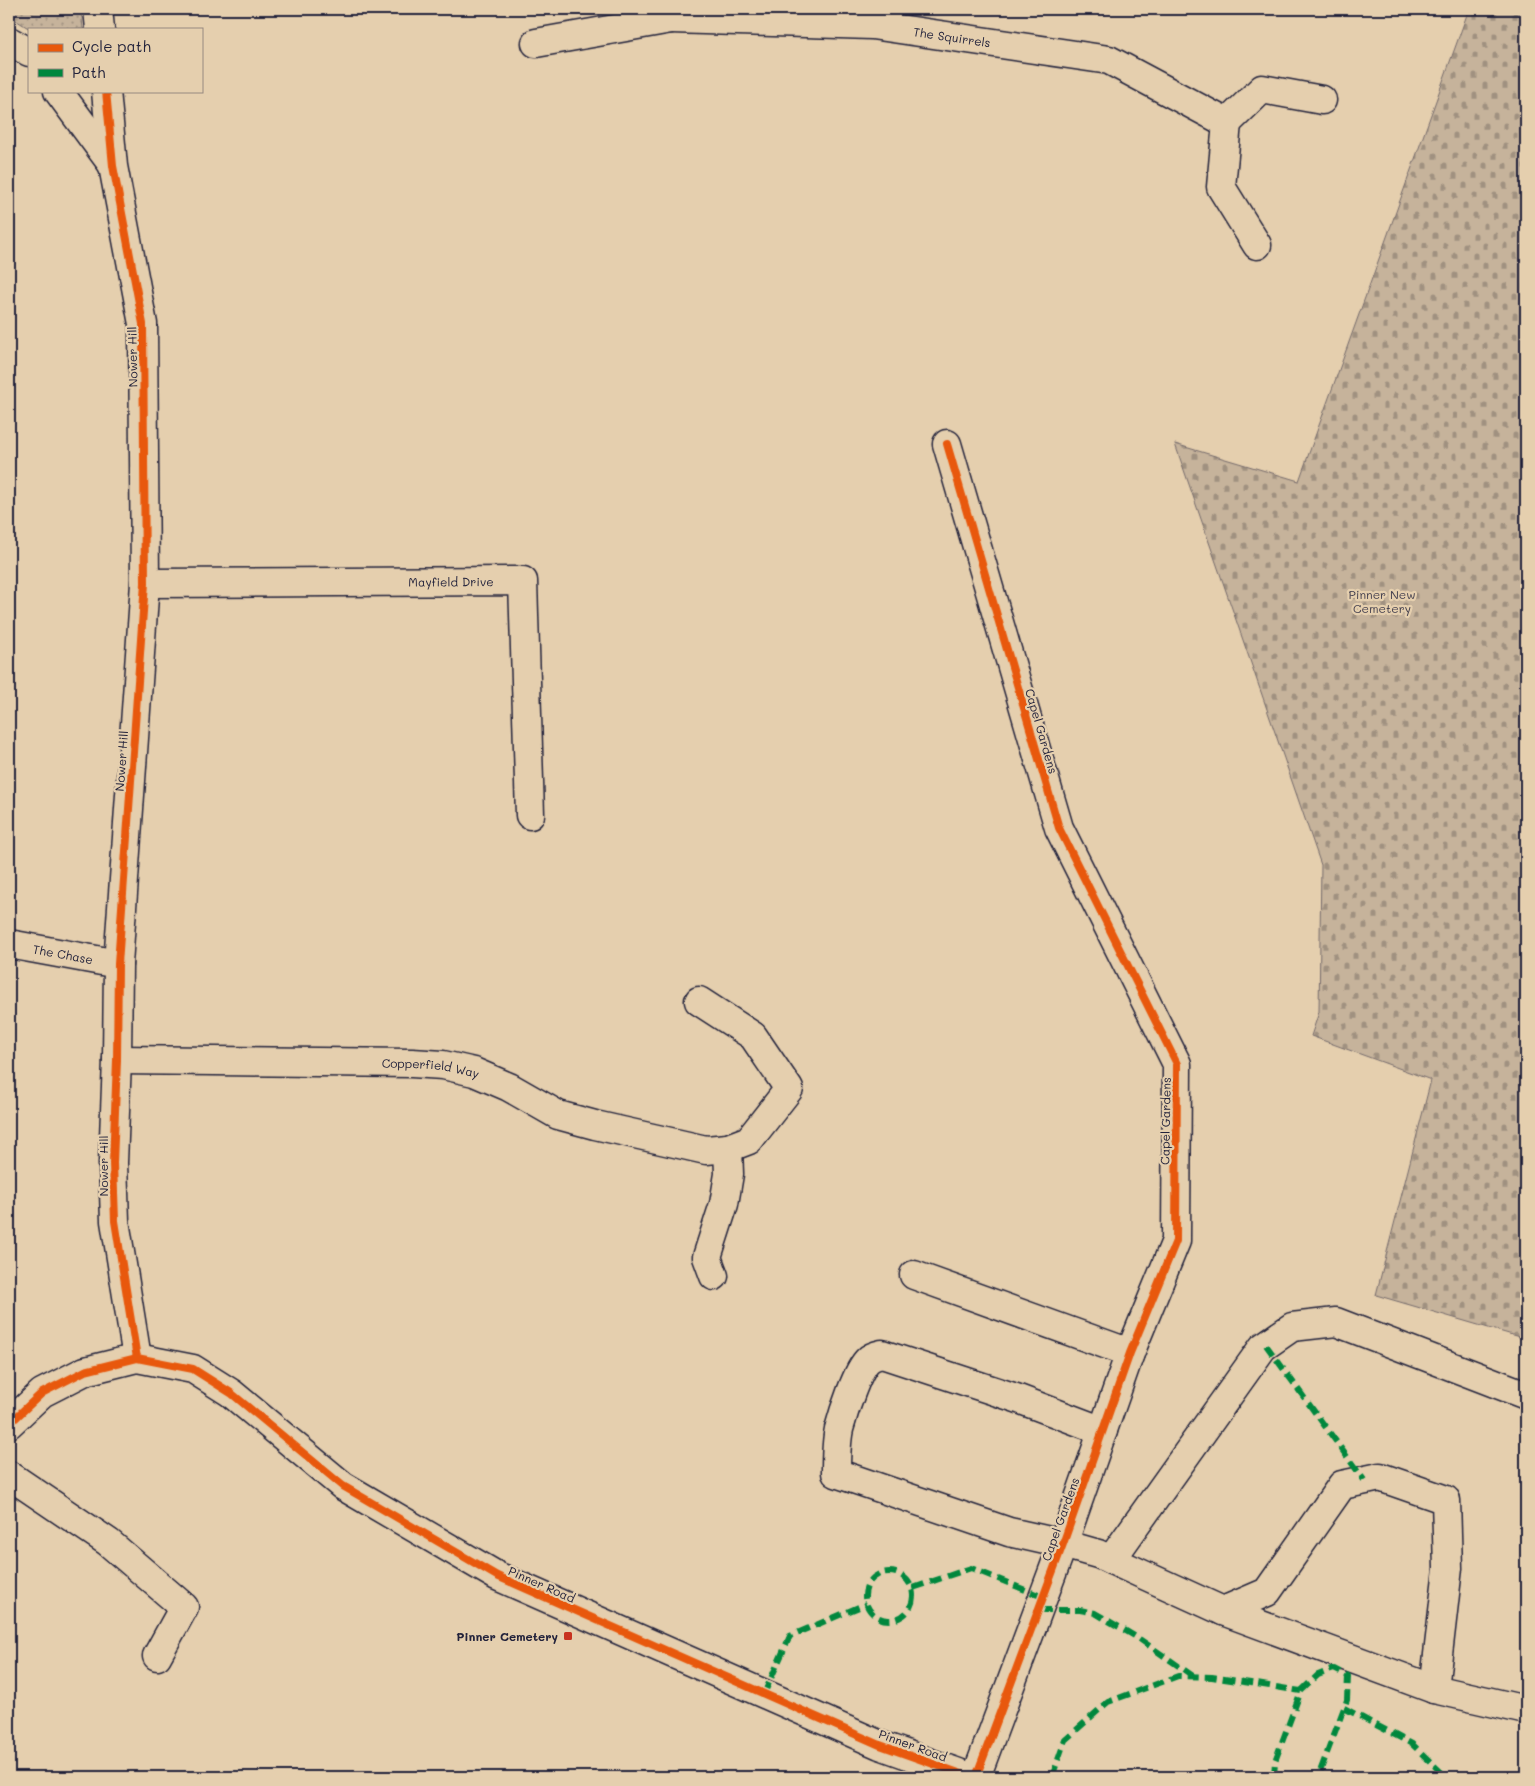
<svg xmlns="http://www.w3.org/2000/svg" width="1535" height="1786" font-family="Mali,sans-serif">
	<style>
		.grass { fill: url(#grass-dots); stroke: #746a6b }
		.cemetery { fill: url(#cemetery-stones); stroke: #746a6b }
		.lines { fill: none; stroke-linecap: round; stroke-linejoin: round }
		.minor-casing { stroke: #22223b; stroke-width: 31 }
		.minor { stroke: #e5cfae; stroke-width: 28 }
		.quiet { stroke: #00873e; stroke-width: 6; stroke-dasharray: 12 6; stroke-linecap: butt }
		.cycleway-casing { stroke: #e5cfae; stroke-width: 11 }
		.cycleway { stroke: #e8590c; stroke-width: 8 }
		.poi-dot { fill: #c8321e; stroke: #e5cfae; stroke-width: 2 }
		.labels { text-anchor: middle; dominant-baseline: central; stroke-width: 4.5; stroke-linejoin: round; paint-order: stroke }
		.street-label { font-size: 12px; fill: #22223b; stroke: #e5cfae }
		.park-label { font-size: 12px; fill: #433f4e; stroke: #e5cfae }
		.poi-label { font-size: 12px; font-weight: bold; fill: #22223b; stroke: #e5cfae; text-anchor: end }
	</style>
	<defs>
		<pattern id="grass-dots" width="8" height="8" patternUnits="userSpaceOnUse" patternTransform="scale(1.25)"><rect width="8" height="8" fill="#c6b39b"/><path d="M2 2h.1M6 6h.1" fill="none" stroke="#a09180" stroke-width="1.8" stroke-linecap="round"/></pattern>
		<pattern id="cemetery-stones" width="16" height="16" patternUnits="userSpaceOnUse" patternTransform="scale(1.25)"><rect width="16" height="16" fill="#c6b39b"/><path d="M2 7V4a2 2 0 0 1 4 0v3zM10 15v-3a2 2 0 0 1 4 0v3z" fill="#a09180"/></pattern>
	</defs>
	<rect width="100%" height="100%" fill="#e5cfae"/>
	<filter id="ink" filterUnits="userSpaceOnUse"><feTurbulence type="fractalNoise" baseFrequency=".02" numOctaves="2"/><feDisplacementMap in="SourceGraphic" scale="10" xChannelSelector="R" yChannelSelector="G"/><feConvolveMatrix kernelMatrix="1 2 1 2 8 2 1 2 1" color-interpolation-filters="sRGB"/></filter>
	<g filter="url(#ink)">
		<!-- grass -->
		<path class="grass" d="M9,9H81L83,29H30L9,16Z"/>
		<!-- cemetery -->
		<path class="cemetery" d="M1469,9H1514L1526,12V1339L1376,1295L1431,1080L1311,1036L1319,1012L1321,865L1175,444L1299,481Z"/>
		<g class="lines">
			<defs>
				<g id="minor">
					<path d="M98,9L100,29"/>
					<path id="s1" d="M670,9L671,19L872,25L1109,60L1227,123L1262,89L1322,100"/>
					<path d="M9,41L29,52"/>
					<path d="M536,43L671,19"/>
					<path d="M58,91L112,164"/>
					<path d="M106,91L113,166L143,324L145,583L118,964L117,1060L113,1163L115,1221L137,1358"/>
					<path d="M1227,123L1221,187L1257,245"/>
					<path d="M947,444L1059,828L1177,1064L1176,1241L1130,1353L1063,1544L976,1777"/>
					<path id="s2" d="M145,583L523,581L530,815"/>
					<path id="s3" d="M9,944L118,964"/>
					<path id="s4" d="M117,1060L412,1063L443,1065L474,1072L509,1087L558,1115L595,1125L706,1150L728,1148L749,1140L789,1089L753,1036L699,1001"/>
					<path d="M914,1275L1130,1353"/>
					<path d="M714,1276L707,1257L724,1204L729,1174L728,1148"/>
					<path d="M9,1424L42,1393L85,1371L137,1358L193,1369L231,1393L343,1486L497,1576L880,1745L970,1777"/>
					<path d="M1103,1431L1016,1398L882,1354C877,1355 872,1356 868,1360C857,1370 843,1414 839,1429C836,1443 836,1458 836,1473L1009,1532L1063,1544L1098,1554L1223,1611L1267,1592L1342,1485L1380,1477L1446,1500L1448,1568L1434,1689"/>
					<path d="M9,1475L108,1542L184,1607L157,1656"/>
					<path d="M1111,1560L1263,1347L1292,1327L1336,1322L1526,1395"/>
					<path d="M1223,1611L1434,1689L1526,1710"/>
				</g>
			</defs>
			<!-- minor casing -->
			<use href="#minor" class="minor-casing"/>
			<!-- minor -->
			<use href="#minor" class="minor"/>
			<!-- quiet -->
			<g class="quiet">
				<path d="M1266,1345L1364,1480"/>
				<circle cx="889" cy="1596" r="24"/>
				<path d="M913,1588L971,1568L1043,1597"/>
				<path d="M1039,1610H1080L1095,1613L1138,1638L1193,1676"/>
				<path d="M764,1694L790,1636L866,1604"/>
				<path d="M1344,1708L1412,1744L1446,1777"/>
				<path d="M1052,1777L1065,1740L1108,1702L1178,1676L1212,1677L1301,1691"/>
				<path d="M1274,1777L1275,1761L1301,1691L1318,1675L1334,1669L1348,1676L1347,1700L1318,1777"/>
			</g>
			<defs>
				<g id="cycleway">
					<path d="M106,91L113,166L143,324L145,583L118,964L117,1060L113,1163L115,1221L137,1358"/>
					<path d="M947,444L1059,828L1177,1064L1176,1241L1130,1353L1063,1544L976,1777"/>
					<path d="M9,1424L42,1393L85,1371L137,1358L193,1369L231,1393L343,1486L497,1576L880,1745L970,1777"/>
				</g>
			</defs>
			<!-- cycleway casing -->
			<use href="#cycleway" class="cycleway-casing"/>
			<!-- cycleway -->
			<use href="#cycleway" class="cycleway"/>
		</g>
	</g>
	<!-- markers -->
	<rect class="poi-dot" x="563" y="1631" width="10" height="10" rx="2.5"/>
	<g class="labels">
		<!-- street labels -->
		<g class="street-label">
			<text stroke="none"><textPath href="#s1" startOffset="292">The Squirrels</textPath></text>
			<text transform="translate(132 357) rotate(-91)">Nower Hill</text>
			<text stroke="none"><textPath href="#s2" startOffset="306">Mayfield Drive</textPath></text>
			<text transform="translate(1042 731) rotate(74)">Capel Gardens</text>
			<text transform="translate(121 761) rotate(-86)">Nower Hill</text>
			<text stroke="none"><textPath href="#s3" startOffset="55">The Chase</textPath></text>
			<text stroke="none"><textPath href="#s4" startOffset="314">Copperfield Way</textPath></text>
			<text transform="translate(1165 1121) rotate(-89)">Capel Gardens</text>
			<text transform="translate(103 1166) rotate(-90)">Nower Hill</text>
			<text transform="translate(1060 1519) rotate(-70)">Capel Gardens</text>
			<text transform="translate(542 1584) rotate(24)">Pinner Road</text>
			<text transform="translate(913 1745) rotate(20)">Pinner Road</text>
		</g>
		<!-- park labels -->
		<g class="park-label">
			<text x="1382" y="594">Pinner New<tspan x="1382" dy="14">Cemetery</tspan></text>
		</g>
		<!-- poi labels -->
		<g class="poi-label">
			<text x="558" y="1636">Pinner Cemetery</text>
		</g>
	</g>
	<!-- margin -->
	<rect width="1535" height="1786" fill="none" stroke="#e5cfae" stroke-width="30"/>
	<rect x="15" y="15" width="1505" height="1756" fill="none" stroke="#22223b" stroke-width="2" filter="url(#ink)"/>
	<!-- legend -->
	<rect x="28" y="28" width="175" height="65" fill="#e5cfae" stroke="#978a80"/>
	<rect x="38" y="44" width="25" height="8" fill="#e8590c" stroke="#978a80"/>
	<text x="72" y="52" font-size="15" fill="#22223b">Cycle path</text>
	<rect x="38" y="69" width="25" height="8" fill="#00873e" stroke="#978a80"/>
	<text x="72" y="78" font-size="15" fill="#22223b">Path</text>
</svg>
